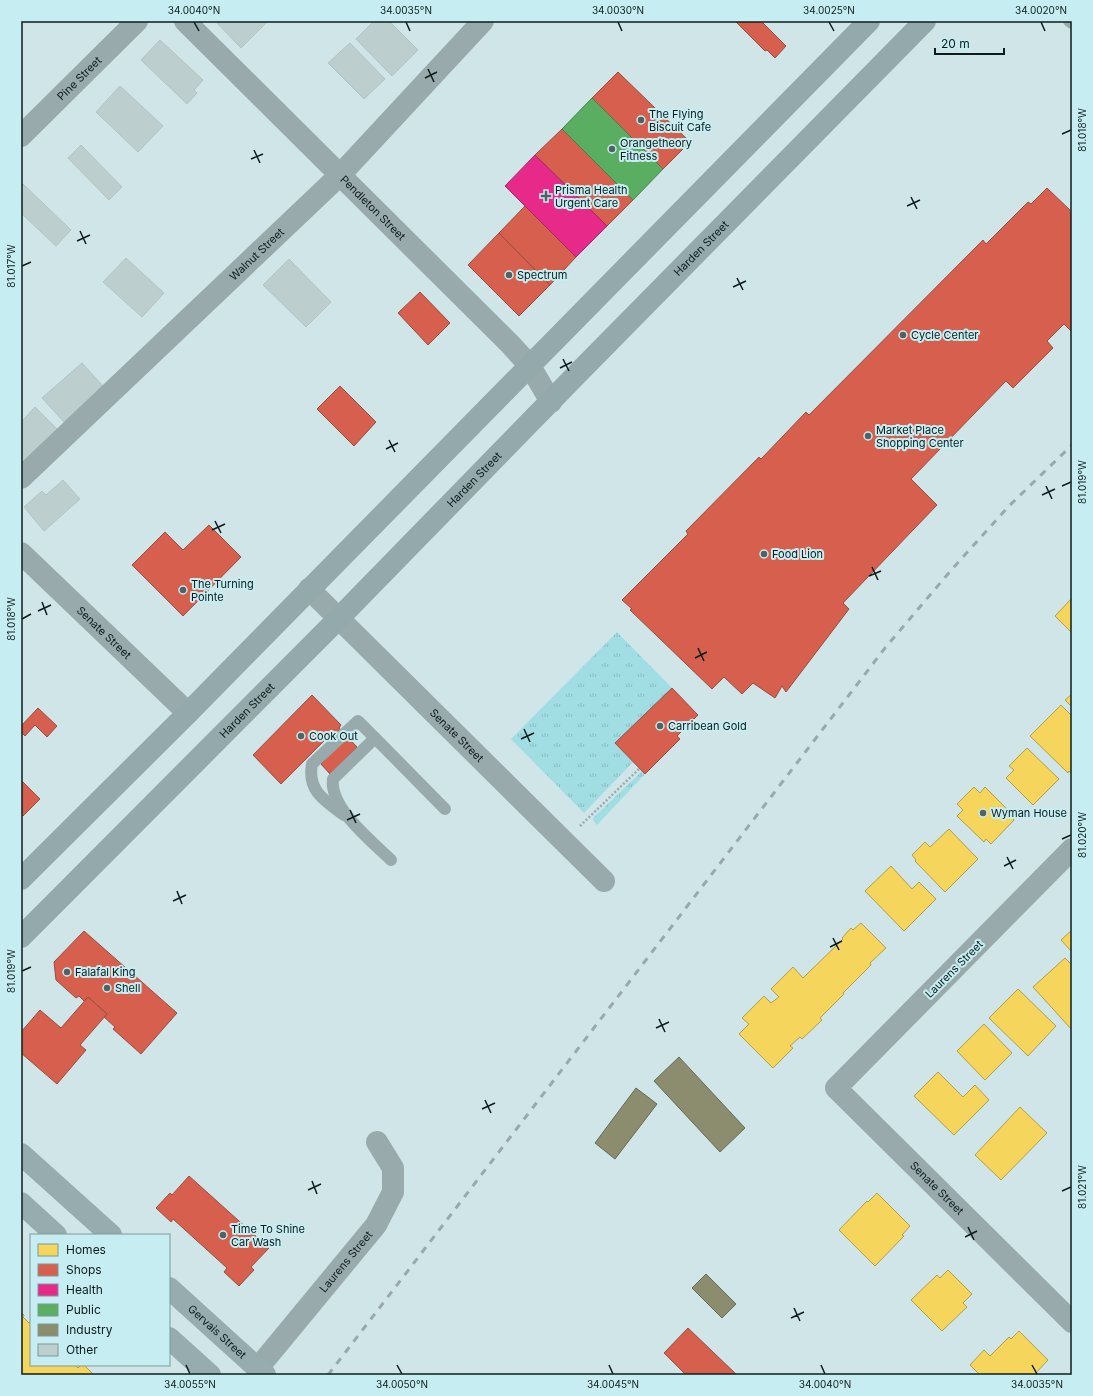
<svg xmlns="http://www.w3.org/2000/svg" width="1093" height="1396" font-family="Inter,sans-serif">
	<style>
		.grass { fill: url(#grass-tufts) }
		.homes { fill: #f6d55c; stroke: #b09e49 }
		.shops { fill: #d6604d; stroke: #9a4c3f }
		.health { fill: #e7298a; stroke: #a62569 }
		.public { fill: #5aae61; stroke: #43824d }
		.industry { fill: #8c8c6e; stroke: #666a56 }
		.building { fill: #bdcecf; stroke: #b2c3c5 }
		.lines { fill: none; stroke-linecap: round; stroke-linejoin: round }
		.path { stroke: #9aaaac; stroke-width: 2.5; stroke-dasharray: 2 2; stroke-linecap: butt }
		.service { stroke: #99aaac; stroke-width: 12 }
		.minor { stroke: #99aaac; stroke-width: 22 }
		.secondary { stroke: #94a9ab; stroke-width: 22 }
		.primary { stroke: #96acae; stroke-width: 22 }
		.rail { stroke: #99a9ab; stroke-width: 3; stroke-dasharray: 7 7; stroke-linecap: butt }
		.ticks { fill: none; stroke: #0d1c1d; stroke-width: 1.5 }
		.poi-dot { fill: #516264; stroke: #c6edf1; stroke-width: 1.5 }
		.labels { text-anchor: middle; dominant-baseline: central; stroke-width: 4; stroke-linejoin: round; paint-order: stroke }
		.street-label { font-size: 11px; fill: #0d1c1d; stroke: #c6edf1 }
		.poi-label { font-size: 11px; fill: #0d1c1d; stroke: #c6edf1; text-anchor: start }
		.neatline { fill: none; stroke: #0d1c1d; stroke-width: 1.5 }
		.ticks-label { font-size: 10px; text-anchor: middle; fill: #0d1c1d }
	</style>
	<defs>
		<pattern id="grass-tufts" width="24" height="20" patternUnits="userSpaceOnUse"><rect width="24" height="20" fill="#a0dee4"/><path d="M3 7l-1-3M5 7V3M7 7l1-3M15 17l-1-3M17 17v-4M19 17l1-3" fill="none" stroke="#89bec3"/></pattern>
	</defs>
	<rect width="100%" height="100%" fill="#d0e5e7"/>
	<!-- grass -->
	<g class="grass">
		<path d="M617,632L672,688L615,743L633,762L584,813L511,739Z"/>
		<path d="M642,771L645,774L597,825L593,820V818Z"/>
	</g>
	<!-- homes -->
	<g class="homes">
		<path d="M1072,598V633L1055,616Z"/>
		<path d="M1072,694V707L1065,700Z"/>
		<path d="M1061,705L1072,716V774L1069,771L1068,773L1030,736Z"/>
		<path d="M1027,748L1059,779L1033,805L1006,778L1014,770L1009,766Z"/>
		<path d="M974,787L980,793L985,787L1006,808L1004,810L1014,820L991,844L986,839L984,842L957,816L963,810L957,804Z"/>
		<path d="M949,829L978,859L945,892L915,861L916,860L912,855L925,842L930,847Z"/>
		<path d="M891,866L912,889L919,882L936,899L904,931L865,891Z"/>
		<path d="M861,923L886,948L870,963L871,965L843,993L844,994L820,1018L822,1020L802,1039L800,1037L790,1046L793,1048L773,1068L739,1034L749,1024L742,1018L764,996L771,1003L779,997L771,989L793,967L803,978L843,939L842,938L851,928L853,930Z"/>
		<path d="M1072,930V952L1061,940Z"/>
		<path d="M1065,958L1072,965V1030L1033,987Z"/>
		<path d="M1018,989L1056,1026L1028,1056L989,1018Z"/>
		<path d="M984,1024L1012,1053L985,1080L957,1051Z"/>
		<path d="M938,1072L963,1097L975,1085L989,1100L954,1135L914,1096Z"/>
		<path d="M1020,1107L1047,1133L1001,1180L975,1155Z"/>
		<path d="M877,1193L910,1226L902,1235L904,1236L875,1266L839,1230L867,1201L868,1202Z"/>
		<path d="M948,1270L972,1294L963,1303L967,1307L942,1331L911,1300L937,1275L940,1278Z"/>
		<path d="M21,1312L24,1315L23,1317L29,1323L31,1322V1365H75L78,1368L81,1365H84L94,1375H21Z"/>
		<path d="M1019,1331L1048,1360L1034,1375H980L970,1365L984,1350L990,1356L1009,1337L1011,1339Z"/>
	</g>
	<!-- shops -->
	<g class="shops">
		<path d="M735,21H761L786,46L775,58L767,50L765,51Z"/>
		<path d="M618,72L690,142L663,169L592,98Z"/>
		<path d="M562,129L633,200L607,226L535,155Z"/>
		<path d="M1047,188L1072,212V332L1064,324L1047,341L1053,348L1013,388L1006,381L911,479L937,505L843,603L849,609L786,692L782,686L775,698L753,683L742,694L724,677L712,689L630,610L632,609L622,600L688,534L686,531L759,457L761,459L806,412L809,415L983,240L986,244L1028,202L1031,204Z"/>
		<path d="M525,206L576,257L550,285L499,233Z"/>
		<path d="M499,233L550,285L519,316L468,265Z"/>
		<path d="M420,292L450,323L428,345L398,313Z"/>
		<path d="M340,386L376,422L354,446L317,409Z"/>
		<path d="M209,525L241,557L183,616L132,565L165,532L183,550Z"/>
		<path d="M672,688L698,715L677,736L680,739L645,774L615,743Z"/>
		<path d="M312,695L341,725L339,728L357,747L330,774L321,764L344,740L334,731L281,784L253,755Z"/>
		<path d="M38,708L57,726L47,737L35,725L25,736L21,732V726Z"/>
		<path d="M21,780L40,799L23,816L21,814Z"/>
		<path d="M84,931L177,1013L141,1054L113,1029L115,1027L104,1017L107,1014L88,997L84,1001L79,996L76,998L56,980L54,962Z"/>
		<path d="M88,997L107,1014L80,1045L86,1050L57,1084L21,1053V1032L40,1010L61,1028Z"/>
		<path d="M189,1176L269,1248L251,1267L254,1270L239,1286L224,1272L227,1268L173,1219L171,1222L156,1208L170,1193L172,1195Z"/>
		<path d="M688,1328L737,1375H684L685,1374L664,1353Z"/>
	</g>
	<!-- health -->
	<path class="health" d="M535,155L607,226L576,257L505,186Z"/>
	<!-- public -->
	<path class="public" d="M592,98L663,169L633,200L562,129Z"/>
	<!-- industry -->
	<g class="industry">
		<path d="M679,1057L745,1128L720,1152L654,1081Z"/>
		<path d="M636,1088L657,1104L615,1159L595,1143Z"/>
		<path d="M706,1274L736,1304L722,1318L692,1288Z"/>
	</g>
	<!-- building -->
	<g class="building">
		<path d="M215,21H268L241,48Z"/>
		<path d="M374,21H389L418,50L392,76L356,39Z"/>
		<path d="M160,40L203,80L194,90L197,93L187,104L141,60Z"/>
		<path d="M350,43L385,79L364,99L328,63Z"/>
		<path d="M120,86L163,126L138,152L96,112Z"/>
		<path d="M81,145L122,187L109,200L68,158Z"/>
		<path d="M23,184L71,230L56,246L21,213V187Z"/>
		<path d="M126,258L164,293L142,317L103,282Z"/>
		<path d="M289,259L331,302L306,327L263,285Z"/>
		<path d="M82,363L103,386L64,422L42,398Z"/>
		<path d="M35,407L58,430L21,467V422Z"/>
		<path d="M63,480L80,499L44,531L24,507L42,491L46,495Z"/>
	</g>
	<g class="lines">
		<!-- path -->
		<path class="path" d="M580,826L640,768"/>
		<!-- service -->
		<g class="service">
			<path d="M1069,21L1072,23"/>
			<path d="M344,815C325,801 307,791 312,764L358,721L375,738"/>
			<path d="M391,860C373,842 329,808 333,779L375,738L445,809"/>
		</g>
		<!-- minor -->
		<g class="minor">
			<path id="s1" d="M185,21L510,344L530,366L551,402"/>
			<path id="s2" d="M21,136L137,21"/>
			<path id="s3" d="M21,478L340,175L483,21"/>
			<path id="s4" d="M21,553L188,713"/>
			<path id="s5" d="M309,589L604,881"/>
			<path id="s6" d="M1072,849L836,1088L1072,1322"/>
			<path id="s7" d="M258,1368L376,1225L393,1192V1168L377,1142"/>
		</g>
		<!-- secondary -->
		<g class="secondary">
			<path d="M21,879L188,713L869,21"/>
			<path id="s8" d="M21,937L339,618L583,368L925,21"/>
		</g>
		<!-- primary -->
		<g class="primary">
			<path d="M21,1154L111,1235"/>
			<path d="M21,1203L56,1235"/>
			<path id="s9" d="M169,1288L265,1375"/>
			<path d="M169,1338L210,1375"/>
		</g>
		<!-- rail -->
		<path class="rail" d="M328,1375L885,648L953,568L1009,506L1072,445"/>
	</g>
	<!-- ticks -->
	<path class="ticks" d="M194,22L199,31M406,22L410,31M618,22L622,31M829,22L834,31M1041,22L1045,31M428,69L434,82M425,78L437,72M1062,134L1071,130M254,150L260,163M251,159L263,154M911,197L917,209M907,206L920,200M80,231L86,244M77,241L90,235M22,266L31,262M737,278L743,290M733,287L746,281M563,359L569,371M560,368L572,362M389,440L395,452M386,449L398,443M1046,486L1052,499M1062,486L1071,482M1042,495L1055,489M215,521L221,533M212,530L225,524M872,567L878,580M869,576L881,571M42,602L47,615M38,611L51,605M22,619L31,614M698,648L704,661M695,658L707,652M524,729L530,742M521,739L534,733M350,810L356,823M347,820L360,814M1062,839L1071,835M1007,857L1013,869M1004,866L1016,860M177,891L182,904M173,901L186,895M833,938L839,950M830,947L842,941M22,971L31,967M659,1019L665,1032M656,1028L669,1022M485,1100L491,1113M482,1109L495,1103M312,1181L317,1194M308,1190L321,1184M1062,1191L1071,1187M968,1227L974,1240M965,1237L977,1231M794,1308L800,1321M791,1318L804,1312M186,1365L190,1374M397,1365L402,1374M609,1365L613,1374M821,1365L825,1374M1032,1365L1037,1374"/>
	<!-- markers -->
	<g class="poi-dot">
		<circle cx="641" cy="120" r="4"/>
		<circle cx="612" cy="149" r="4"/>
		<path d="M544 190h4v4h4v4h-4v4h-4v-4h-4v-4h4z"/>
		<circle cx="509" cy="275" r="4"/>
		<circle cx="903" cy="335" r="4"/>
		<circle cx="868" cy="436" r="4"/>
		<circle cx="764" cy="554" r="4"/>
		<circle cx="183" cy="590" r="4"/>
		<circle cx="660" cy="726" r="4"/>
		<circle cx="301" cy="736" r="4"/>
		<circle cx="983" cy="813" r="4"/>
		<circle cx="67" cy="972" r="4"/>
		<circle cx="107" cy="988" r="4"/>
		<circle cx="223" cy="1235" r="4"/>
	</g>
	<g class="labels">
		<!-- street labels -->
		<g class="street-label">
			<text stroke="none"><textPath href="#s2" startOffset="82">Pine Street</textPath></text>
			<text stroke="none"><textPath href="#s1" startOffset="265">Pendleton Street</textPath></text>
			<text stroke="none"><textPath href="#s8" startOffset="968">Harden Street</textPath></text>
			<text stroke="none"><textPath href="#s3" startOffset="325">Walnut Street</textPath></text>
			<text stroke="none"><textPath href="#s8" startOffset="644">Harden Street</textPath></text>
			<text stroke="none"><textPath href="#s4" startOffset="115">Senate Street</textPath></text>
			<text stroke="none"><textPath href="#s8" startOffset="320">Harden Street</textPath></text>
			<text stroke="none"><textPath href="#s5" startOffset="208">Senate Street</textPath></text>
			<text transform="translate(954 969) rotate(-45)">Laurens Street</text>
			<text stroke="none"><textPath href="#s6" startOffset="478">Senate Street</textPath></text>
			<text stroke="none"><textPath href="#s7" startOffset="138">Laurens Street</textPath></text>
			<text stroke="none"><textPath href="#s9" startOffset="65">Gervais Street</textPath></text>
		</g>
		<!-- poi labels -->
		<g class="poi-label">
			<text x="649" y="114">The Flying<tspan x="649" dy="13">Biscuit Cafe</tspan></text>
			<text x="620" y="143">Orangetheory<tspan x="620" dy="13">Fitness</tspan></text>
			<text x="555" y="190">Prisma Health<tspan x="555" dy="13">Urgent Care</tspan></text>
			<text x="517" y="275">Spectrum</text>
			<text x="911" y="335">Cycle Center</text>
			<text x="876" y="430">Market Place<tspan x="876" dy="13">Shopping Center</tspan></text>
			<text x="772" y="554">Food Lion</text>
			<text x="191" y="584">The Turning<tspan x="191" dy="13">Pointe</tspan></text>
			<text x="668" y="726">Carribean Gold</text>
			<text x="309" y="736">Cook Out</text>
			<text x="991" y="813">Wyman House</text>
			<text x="75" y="972">Falafal King</text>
			<text x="115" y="988">Shell</text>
			<text x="231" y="1229">Time To Shine<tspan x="231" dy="13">Car Wash</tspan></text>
		</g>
	</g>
	<!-- border -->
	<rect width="1093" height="1396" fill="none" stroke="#c6edf1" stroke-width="44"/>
	<!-- legend -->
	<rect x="30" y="1234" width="140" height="132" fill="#c6edf1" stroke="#7c999c"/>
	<rect x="38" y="1244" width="20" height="12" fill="#f6d55c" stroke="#7c999c"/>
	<text x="66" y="1254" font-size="12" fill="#0d1c1d">Homes</text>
	<rect x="38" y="1264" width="20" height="12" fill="#d6604d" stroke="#7c999c"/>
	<text x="66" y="1274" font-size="12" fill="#0d1c1d">Shops</text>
	<rect x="38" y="1284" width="20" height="12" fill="#e7298a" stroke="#7c999c"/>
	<text x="66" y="1294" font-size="12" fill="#0d1c1d">Health</text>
	<rect x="38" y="1304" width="20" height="12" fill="#5aae61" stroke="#7c999c"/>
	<text x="66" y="1314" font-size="12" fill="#0d1c1d">Public</text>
	<rect x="38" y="1324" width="20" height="12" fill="#8c8c6e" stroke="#7c999c"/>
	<text x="66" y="1334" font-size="12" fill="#0d1c1d">Industry</text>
	<rect x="38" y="1344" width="20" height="12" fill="#bdcecf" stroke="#7c999c"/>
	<text x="66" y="1354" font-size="12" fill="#0d1c1d">Other</text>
	<!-- scale -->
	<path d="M935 48v6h69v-6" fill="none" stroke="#0d1c1d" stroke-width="2"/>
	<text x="941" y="48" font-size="12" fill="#0d1c1d" stroke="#c6edf1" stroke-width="3" paint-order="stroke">20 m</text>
	<rect x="22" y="22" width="1049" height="1352" class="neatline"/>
	<g class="ticks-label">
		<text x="194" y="14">34.0040°N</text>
		<text x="406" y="14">34.0035°N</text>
		<text x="618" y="14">34.0030°N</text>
		<text x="829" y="14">34.0025°N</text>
		<text x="1041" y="14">34.0020°N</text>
		<text transform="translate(1082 130) rotate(-90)" y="4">81.018°W</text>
		<text transform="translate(11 266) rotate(-90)" y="4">81.017°W</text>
		<text transform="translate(1082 482) rotate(-90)" y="4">81.019°W</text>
		<text transform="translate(11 619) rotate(-90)" y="4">81.018°W</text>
		<text transform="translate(1082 835) rotate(-90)" y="4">81.020°W</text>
		<text transform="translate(11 971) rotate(-90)" y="4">81.019°W</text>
		<text transform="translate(1082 1187) rotate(-90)" y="4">81.021°W</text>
		<text x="190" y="1388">34.0055°N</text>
		<text x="402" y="1388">34.0050°N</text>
		<text x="613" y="1388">34.0045°N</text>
		<text x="825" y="1388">34.0040°N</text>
		<text x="1037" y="1388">34.0035°N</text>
	</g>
</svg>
